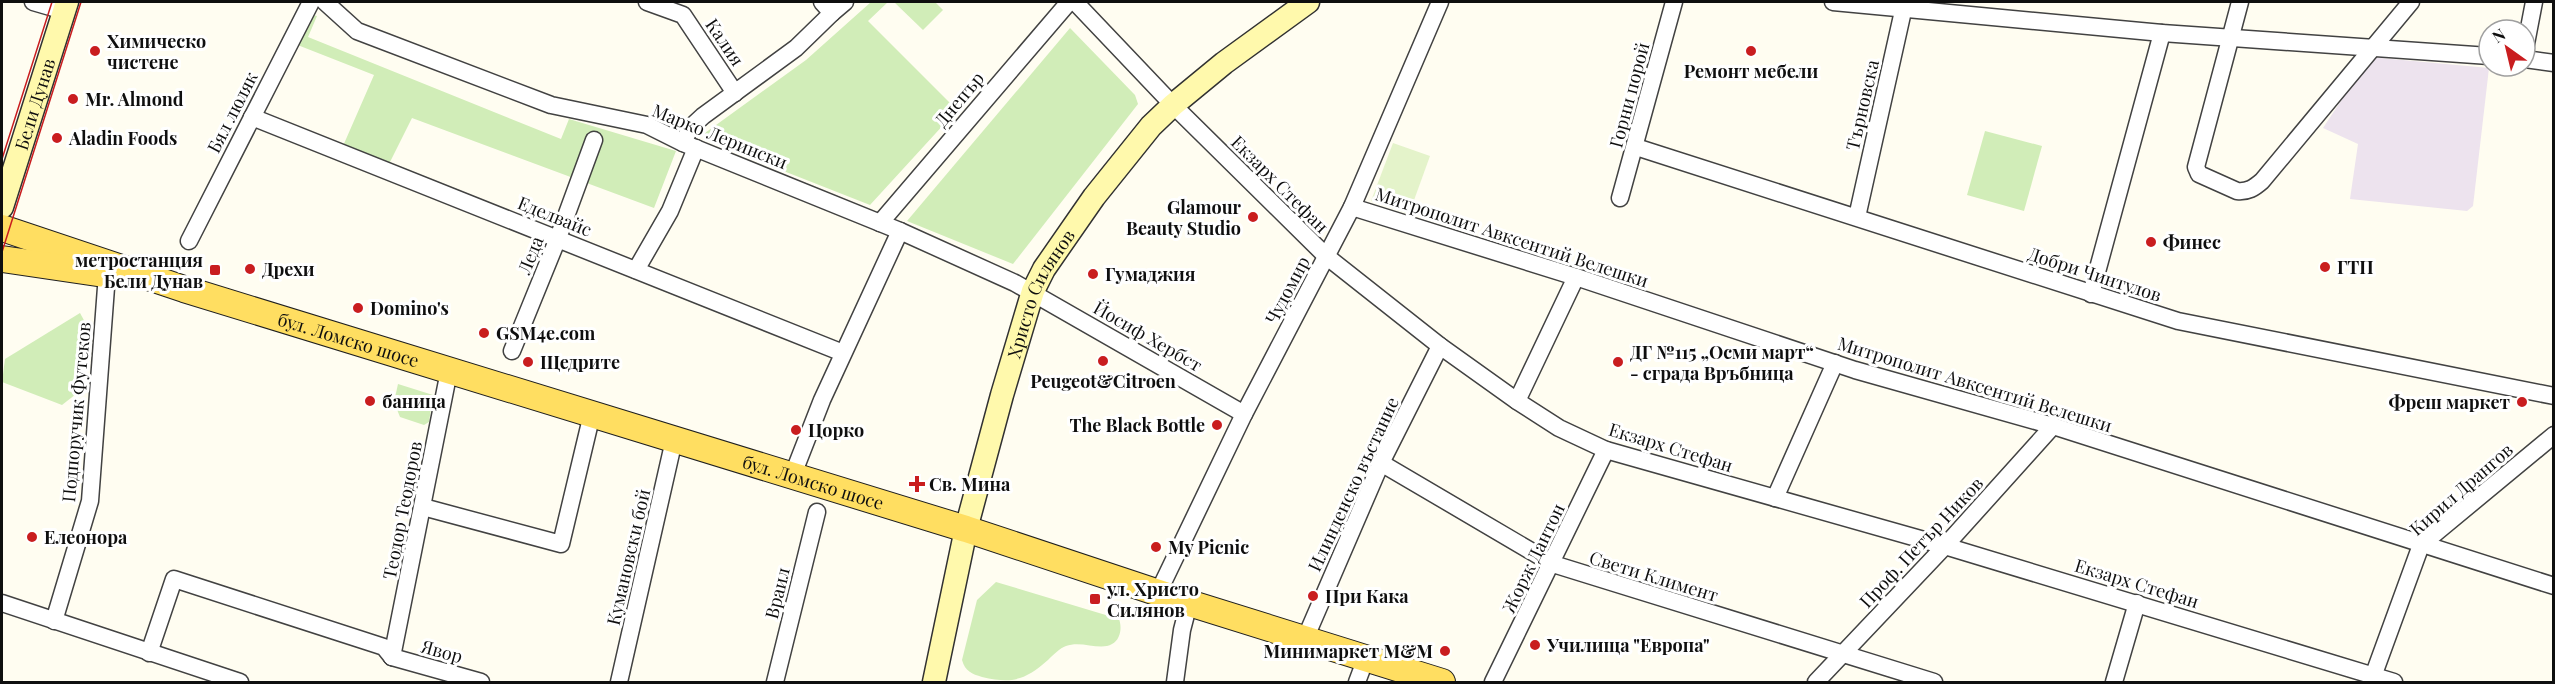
<svg xmlns="http://www.w3.org/2000/svg" width="2555" height="684" font-family="'Playfair Display',serif">
	<style>
		.industrial { fill: #ede3ee }
		.green { fill: #d1edb8 }
		.pitch { fill: #e4f3ca }
		.lines { fill: none; stroke-linecap: round; stroke-linejoin: round }
		.street-casing { stroke: #424242; stroke-width: 19 }
		.secondary-casing { stroke: #313131; stroke-width: 25 }
		.primary-casing { stroke: #202020; stroke-width: 28 }
		.street { stroke: #fff; stroke-width: 16 }
		.secondary { stroke: #fff9ac; stroke-width: 22 }
		.primary { stroke: #ffde61; stroke-width: 26 }
		.tram { stroke: #c91d1f; stroke-width: 1.5 }
		.poi-dot { fill: #c91d1f; stroke: #fff; stroke-width: 2 }
		.labels { text-anchor: middle; dominant-baseline: central; stroke-width: 6; stroke-linejoin: round; paint-order: stroke }
		.poi-label { font-size: 18px; font-weight: bold; fill: #0f0f0f; stroke: #fff; text-anchor: start }
		.street-label { font-size: 18px; fill: #0f0f0f; stroke: #fff }
	</style>
	<rect width="100%" height="100%" fill="#fffdf1"/>
	<!-- industrial -->
	<path class="industrial" d="M2370,57L2489,68L2473,206L2467,211L2350,199L2358,144L2323,128Z"/>
	<!-- green -->
	<g class="green">
		<path d="M871,2H888L868,21L957,110L870,205L705,140V133L806,60Z"/>
		<path d="M894,2H935L943,10L923,30Z"/>
		<path d="M309,14L317,16L308,37L561,139L569,119L676,151L654,208L412,118L389,164L343,146L374,75L295,44Z"/>
		<path d="M1070,28L1135,95L1138,104L1013,264L907,221Z"/>
		<path d="M1985,131L2042,146L2024,211L1967,195Z"/>
		<path d="M80,313L86,324L76,394L62,405L2,382L5,359Z"/>
		<path d="M398,384L433,395L429,422L424,425L400,417L394,402Z"/>
		<path d="M996,582L1119,619C1122,627 1121,639 1112,644C1100,651 1081,640 1066,646C1060,648 1053,655 1048,660C1025,680 1013,684 982,677C972,674 965,671 962,660L977,600Z"/>
	</g>
	<!-- pitch -->
	<path class="pitch" d="M1393,143L1430,156L1409,214L1371,201Z"/>
	<g class="lines">
		<defs>
			<g id="street">
				<path d="M33,2L64,11"/>
				<path d="M325,2L357,31L551,105L647,125L683,143L900,231L1015,283L1244,414"/>
				<path d="M647,2L683,15L735,93"/>
				<path d="M1075,2L1173,105L1326,256L1440,346L1517,401L1559,428L1606,450L1945,546L2394,682"/>
				<path d="M1833,2L2162,33L2489,56"/>
				<path d="M2240,2L2196,167L2199,174L2237,191C2248,192 2254,188 2262,181L2411,2"/>
				<path d="M832,13L845,2"/>
				<path d="M2525,49L2534,2"/>
				<path d="M2525,59L2554,63"/>
				<path d="M252,117L843,353"/>
				<path d="M683,143L690,128L703,116L796,48L832,13L822,2"/>
				<path d="M1636,147L2178,321L2554,396"/>
				<path d="M1620,198L1674,2"/>
				<path d="M1352,207L1576,277L1855,370L2053,426L2554,586"/>
				<path d="M1857,217L1905,2"/>
				<path d="M880,223L1069,2"/>
				<path d="M189,241L311,2"/>
				<path d="M636,270L670,211L696,148"/>
				<path d="M2091,294L2162,33"/>
				<path d="M512,351L558,238L594,140"/>
				<path d="M1517,401L1576,277"/>
				<path d="M1381,463L1553,564L1934,682"/>
				<path d="M792,477L822,400L900,231"/>
				<path d="M1775,498L1835,363"/>
				<path d="M423,507L561,544L592,414"/>
				<path d="M1158,593L1244,414L1352,207L1440,2"/>
				<path d="M2,603L240,682"/>
				<path d="M54,621L90,501L107,274"/>
				<path d="M1305,639L1381,463L1440,346"/>
				<path d="M149,653L174,579L384,647L392,657"/>
				<path d="M392,657L449,371"/>
				<path d="M392,657L481,682"/>
				<path d="M619,682L674,440"/>
				<path d="M775,682L817,512"/>
				<path d="M1175,682L1182,630L1189,603"/>
				<path d="M1357,682L1366,658"/>
				<path d="M1493,682L1606,450"/>
				<path d="M1816,682L1945,546L2053,426"/>
				<path d="M2114,682L2137,603"/>
				<path d="M2371,682L2421,545L2554,435"/>
			</g>
			<g id="secondary">
				<path id="s1" d="M2,207L67,2"/>
				<path id="s2" d="M934,682L966,529L1002,395L1033,291L1044,269L1094,197L1151,126L1173,105L1224,63L1308,2"/>
			</g>
			<g id="primary">
				<path id="s3" d="M2,228L184,289L966,529L1189,603L1442,682"/>
				<path d="M2,259L104,274"/>
			</g>
		</defs>
		<!-- street casing -->
		<use href="#street" class="street-casing"/>
		<!-- secondary casing -->
		<use href="#secondary" class="secondary-casing"/>
		<!-- primary casing -->
		<use href="#primary" class="primary-casing"/>
		<!-- street -->
		<use href="#street" class="street"/>
		<!-- secondary -->
		<use href="#secondary" class="secondary"/>
		<!-- primary -->
		<use href="#primary" class="primary"/>
		<!-- tram -->
		<g class="tram">
			<path d="M2,159L52,2"/>
			<path d="M2,252L81,2"/>
		</g>
	</g>
	<!-- markers -->
	<g class="poi-dot">
		<circle cx="95" cy="51" r="6"/>
		<circle cx="1751" cy="51" r="6"/>
		<circle cx="73" cy="99" r="6"/>
		<circle cx="57" cy="138" r="6"/>
		<circle cx="1253" cy="217" r="6"/>
		<circle cx="2151" cy="242" r="6"/>
		<circle cx="2325" cy="267" r="6"/>
		<circle cx="250" cy="269" r="6"/>
		<rect x="209" y="264" width="12" height="12" rx="3"/>
		<circle cx="1093" cy="274" r="6"/>
		<circle cx="358" cy="308" r="6"/>
		<circle cx="484" cy="333" r="6"/>
		<circle cx="1103" cy="361" r="6"/>
		<circle cx="528" cy="362" r="6"/>
		<circle cx="1618" cy="362" r="6"/>
		<circle cx="370" cy="401" r="6"/>
		<circle cx="2522" cy="402" r="6"/>
		<circle cx="1217" cy="425" r="6"/>
		<circle cx="796" cy="430" r="6"/>
		<path d="M914 475h6v6h6v6h-6v6h-6v-6h-6v-6h6z"/>
		<circle cx="32" cy="537" r="6"/>
		<circle cx="1156" cy="547" r="6"/>
		<circle cx="1313" cy="596" r="6"/>
		<rect x="1089" y="593" width="12" height="12" rx="3"/>
		<circle cx="1535" cy="645" r="6"/>
		<circle cx="1445" cy="651" r="6"/>
	</g>
	<g class="labels">
		<!-- poi labels -->
		<g class="poi-label">
			<text x="107" y="41">Химическо<tspan x="107" dy="21">чистене</tspan></text>
			<text x="1751" y="71" text-anchor="middle">Ремонт мебели</text>
			<text x="85" y="99">Mr. Almond</text>
			<text x="69" y="138">Aladin Foods</text>
			<text x="1241" y="207" text-anchor="end">Glamour<tspan x="1241" dy="21">Beauty Studio</tspan></text>
			<text x="2163" y="242">Финес</text>
			<text x="203" y="260" text-anchor="end">метростанция<tspan x="203" dy="21">Бели Дунав</tspan></text>
			<text x="2337" y="267">ГТП</text>
			<text x="262" y="269">Дрехи</text>
			<text x="1105" y="274">Гумаджия</text>
			<text x="370" y="308">Domino's</text>
			<text x="496" y="333">GSM4e.com</text>
			<text x="1630" y="352">ДГ №115 „Осми март“<tspan x="1630" dy="21">- сграда Връбница</tspan></text>
			<text x="540" y="362">Щедрите</text>
			<text x="1103" y="381" text-anchor="middle">Peugeot&amp;Citroen</text>
			<text x="382" y="401">баница</text>
			<text x="2510" y="402" text-anchor="end">Фреш маркет</text>
			<text x="1205" y="425" text-anchor="end">The Black Bottle</text>
			<text x="808" y="430">Цорко</text>
			<text x="929" y="484">Св. Мина</text>
			<text x="44" y="537">Елеонора</text>
			<text x="1168" y="547">My Picnic</text>
			<text x="1107" y="589">ул. Христо<tspan x="1107" dy="21">Силянов</tspan></text>
			<text x="1325" y="596">При Кака</text>
			<text x="1547" y="645">Училища "Европа"</text>
			<text x="1433" y="651" text-anchor="end">Минимаркет М&amp;М</text>
		</g>
		<!-- street labels -->
		<g class="street-label">
			<text transform="translate(725 42) rotate(56)">Калия</text>
			<text transform="translate(1629 95) rotate(-75)">Горни порой</text>
			<text transform="translate(959 99) rotate(-50)">Днепър</text>
			<text stroke="none"><textPath href="#s1" startOffset="108">Бели Дунав</textPath></text>
			<text transform="translate(1862 105) rotate(-77)">Търновска</text>
			<text transform="translate(232 112) rotate(-63)">Бял люляк</text>
			<text transform="translate(720 136) rotate(22)">Марко Лерински</text>
			<text transform="translate(1280 184) rotate(45)">Екзарх Стефан</text>
			<text transform="translate(555 216) rotate(22)">Еделвайс</text>
			<text transform="translate(1512 237) rotate(18)">Митрополит Авксентий Велешки</text>
			<text transform="translate(530 255) rotate(-68)">Леда</text>
			<text transform="translate(2095 274) rotate(18)">Добри Чинтулов</text>
			<text transform="translate(1287 290) rotate(-62)">Чудомир</text>
			<text stroke="none"><textPath href="#s2" startOffset="404">Христо Силянов</textPath></text>
			<text transform="translate(1148 336) rotate(30)">Йосиф Хербст</text>
			<text stroke="none"><textPath href="#s3" startOffset="364">бул. Ломско шосе</textPath></text>
			<text transform="translate(1975 384) rotate(17)">Митрополит Авксентий Велешки</text>
			<text transform="translate(76 412) rotate(-85)">Подпоручик Футеков</text>
			<text transform="translate(1671 447) rotate(17)">Екзарх Стефан</text>
			<text stroke="none"><textPath href="#s3" startOffset="850">бул. Ломско шосе</textPath></text>
			<text transform="translate(1353 484) rotate(-65)">Илинденско въстание</text>
			<text transform="translate(2461 489) rotate(-41)">Кирил Дрангов</text>
			<text transform="translate(402 510) rotate(-79)">Теодор Теодоров</text>
			<text transform="translate(1921 542) rotate(-47)">Проф. Петър Ников</text>
			<text transform="translate(628 557) rotate(-77)">Кумановски бой</text>
			<text transform="translate(1533 558) rotate(-64)">Жорж Дантон</text>
			<text transform="translate(1654 576) rotate(17)">Свети Климент</text>
			<text transform="translate(2137 583) rotate(17)">Екзарх Стефан</text>
			<text transform="translate(777 593) rotate(-76)">Враил</text>
			<text transform="translate(442 651) rotate(16)">Явор</text>
		</g>
	</g>
	<!-- border -->
	<rect width="2555" height="684" fill="none" stroke="#0f0f0f" stroke-width="6"/>
	<!-- north arrow -->
	<g transform="translate(2507 48) rotate(326)"><circle r="28" fill="#ffffff" stroke="#9f9f9f" stroke-width="1.5"/>
	<path d="M0-4.5L10 22L0 15L-10 22Z" fill="#c91d1f"/>
	<text y="-9" font-size="16" font-weight="bold" text-anchor="middle" fill="#0f0f0f">N</text>
	</g>
</svg>
